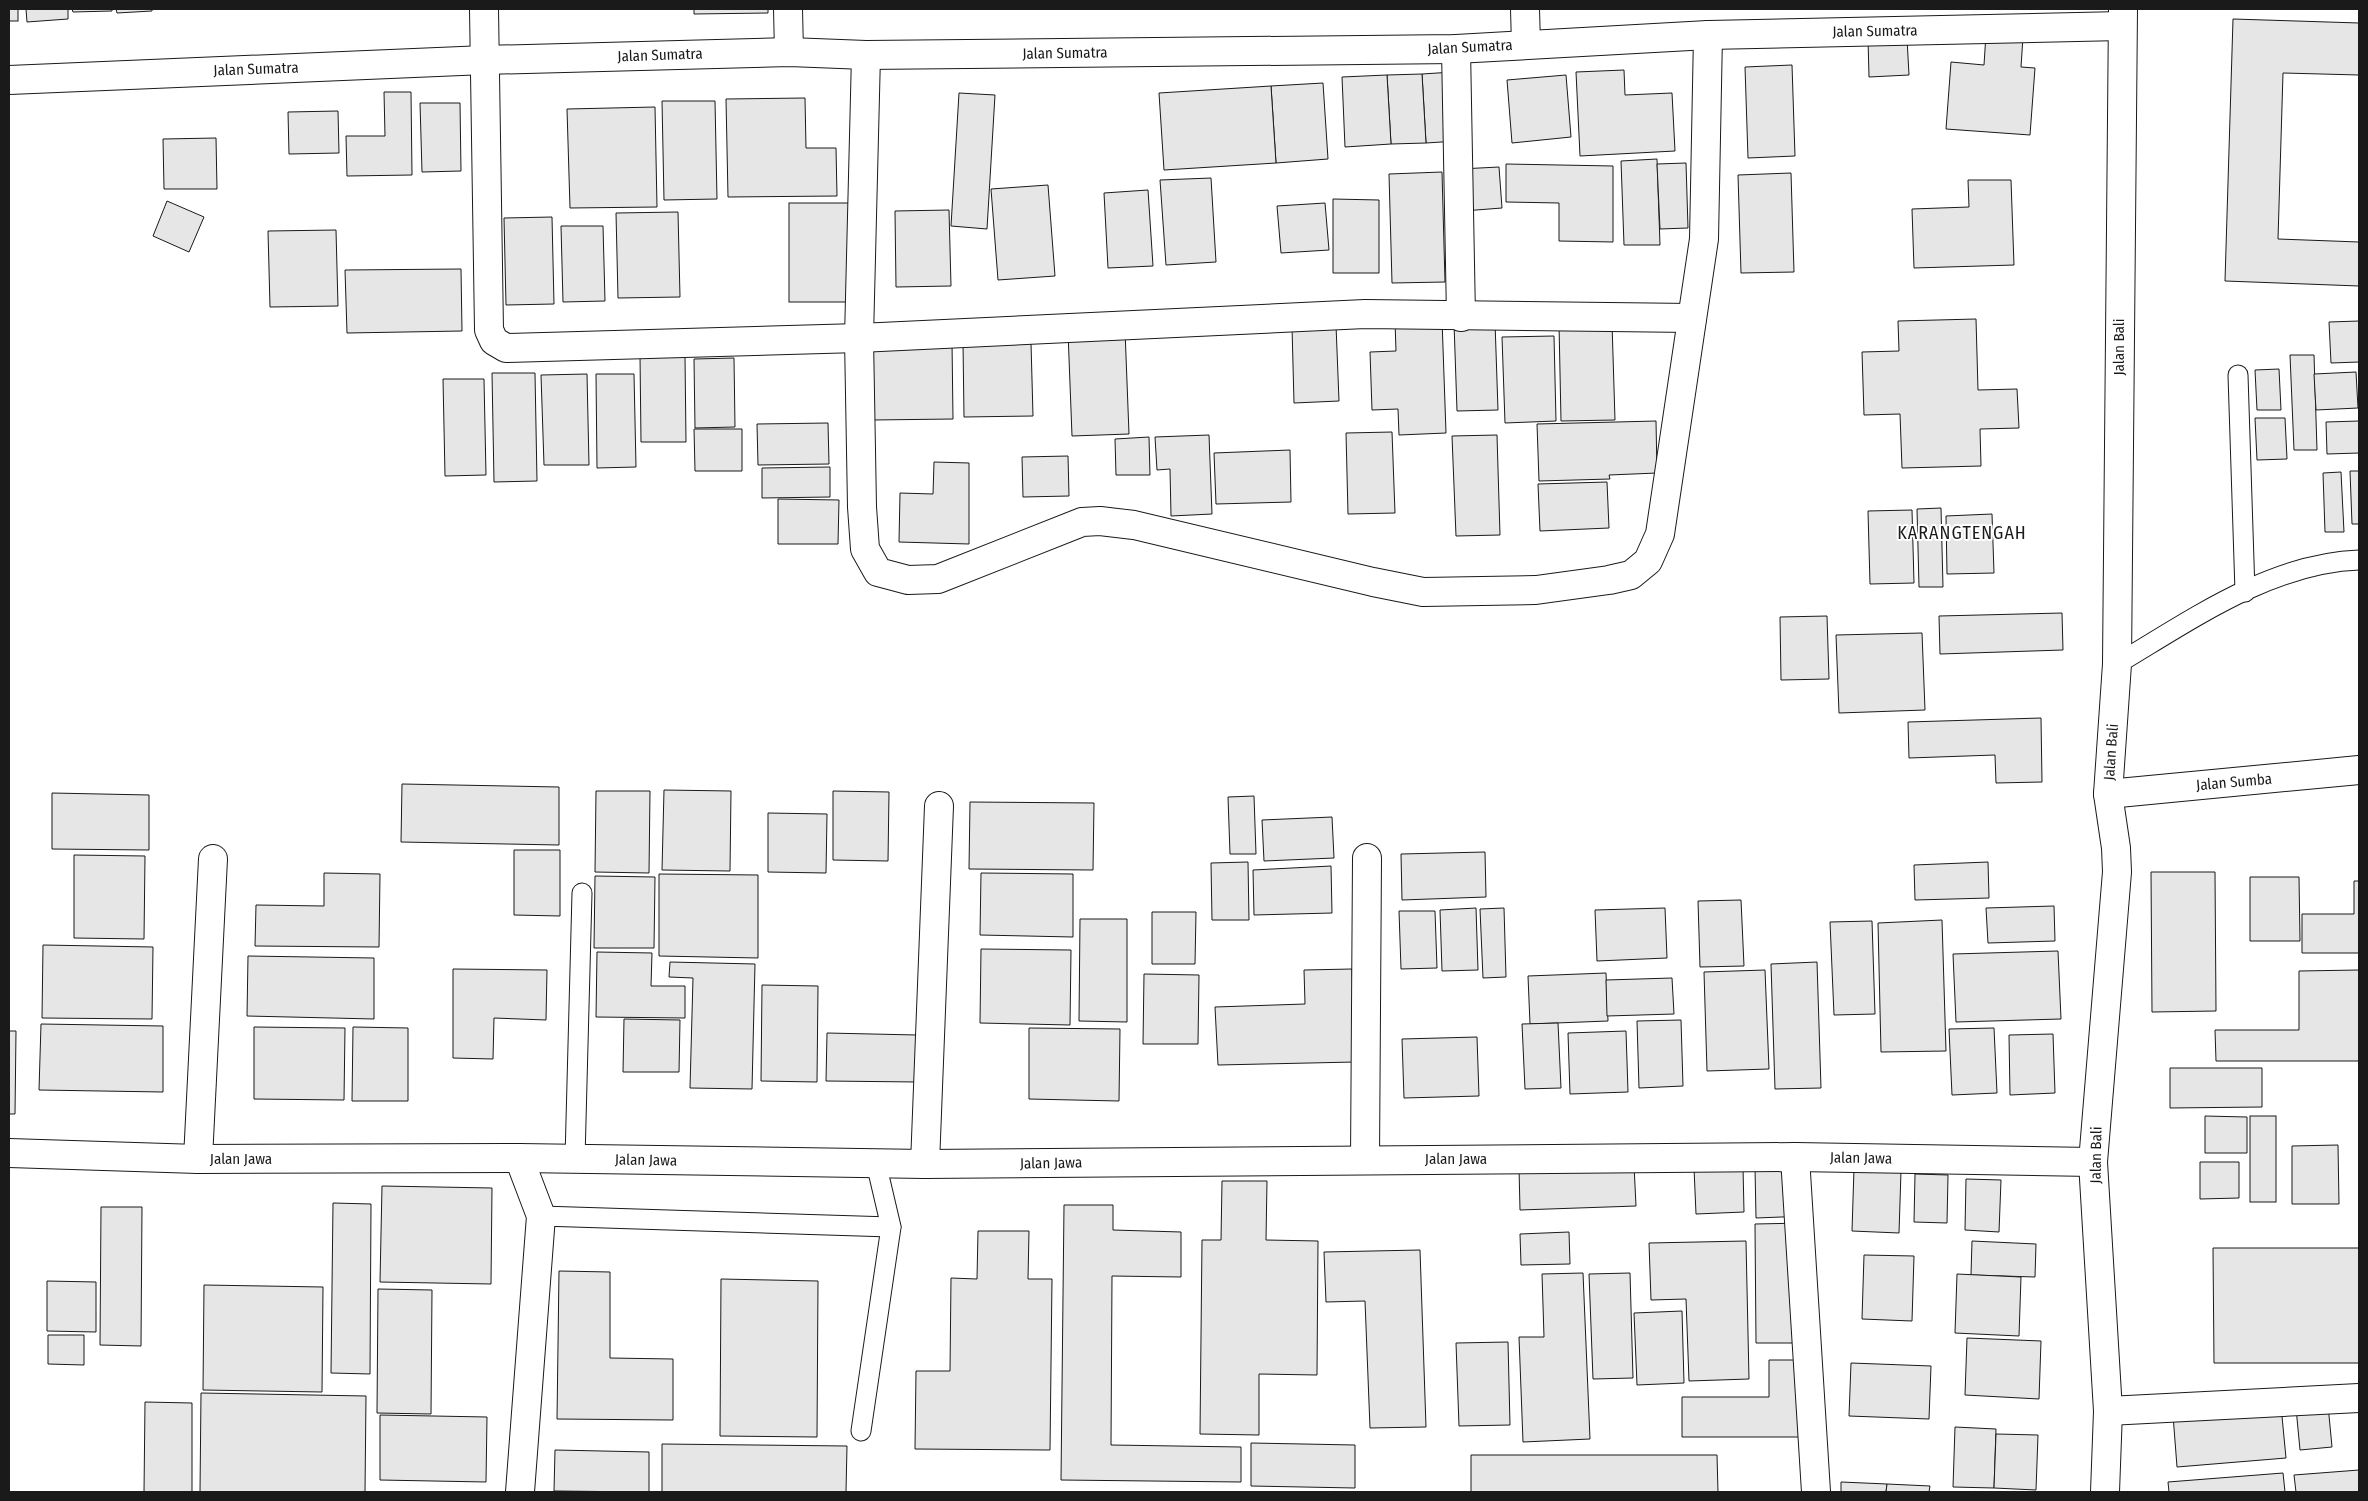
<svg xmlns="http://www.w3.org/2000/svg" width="2368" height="1501" font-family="'Fira Sans Condensed',sans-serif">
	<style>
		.building { fill: #e6e6e6; stroke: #1a1a1a }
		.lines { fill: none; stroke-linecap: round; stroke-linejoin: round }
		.lane-casing { stroke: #1a1a1a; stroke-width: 21 }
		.street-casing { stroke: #1a1a1a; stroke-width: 30 }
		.secondary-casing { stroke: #1a1a1a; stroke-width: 30 }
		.highway-casing { stroke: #1a1a1a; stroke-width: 30 }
		.lane { stroke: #fff; stroke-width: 19 }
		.street { stroke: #fff; stroke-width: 28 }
		.secondary { stroke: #fff; stroke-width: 28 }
		.highway { stroke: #fff; stroke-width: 28 }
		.labels { text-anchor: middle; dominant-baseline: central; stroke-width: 4; stroke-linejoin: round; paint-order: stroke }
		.street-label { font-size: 15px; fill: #1a1a1a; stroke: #fff }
		.quarter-label { font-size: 18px; letter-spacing: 1px; fill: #1a1a1a; stroke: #fff }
	</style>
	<rect width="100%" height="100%" fill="#fff"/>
	<!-- building -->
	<g class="building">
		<rect x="9" y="9" width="9" height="12"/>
		<path d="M26,9H68V19L27,22Z"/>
		<path d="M72,9H112V11L73,12Z"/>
		<path d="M116,9H152V11L117,13Z"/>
		<path d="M694,9H768V13L694,14Z"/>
		<path d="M2233,19L2359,23V75L2283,73L2278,239L2359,242V286L2225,281Z"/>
		<path d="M1986,34L2023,37L2021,67L2035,68L2030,135L1946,129L1951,62L1984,65Z"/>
		<path d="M1907,38L1909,75L1869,77L1868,39Z"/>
		<path d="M1792,65L1795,156L1748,158L1745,67Z"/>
		<path d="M1624,70L1625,95L1672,93L1675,151L1580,156L1576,72Z"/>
		<path d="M1453,72L1457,141L1426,143L1422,74Z"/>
		<path d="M1422,74L1426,143L1391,144L1387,75Z"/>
		<path d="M1387,75L1391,144L1345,147L1342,77Z"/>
		<path d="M1566,75L1571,137L1512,143L1507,80Z"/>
		<path d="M1323,83L1328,159L1276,163L1271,86Z"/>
		<path d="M1271,86L1276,163L1164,170L1159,93Z"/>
		<path d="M384,92H411L412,175L347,176L346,136H385Z"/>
		<path d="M959,93L995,95L987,229L951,226Z"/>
		<path d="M805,98L806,148H836L837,196L728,197L726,99Z"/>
		<path d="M662,101H715L717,199L664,200Z"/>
		<path d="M420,103H460L461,171L422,172Z"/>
		<path d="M655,107L657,207L570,208L567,109Z"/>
		<path d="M338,111L339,153L289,154L288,112Z"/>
		<path d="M216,138L217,189H164L163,139Z"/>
		<path d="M1657,159L1660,245H1624L1621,161Z"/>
		<path d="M1686,163L1688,228L1660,229L1657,164Z"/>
		<path d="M1506,164L1613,166V242L1559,241V203L1506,202Z"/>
		<path d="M1499,167L1502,208L1463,211L1460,169Z"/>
		<path d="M1442,172L1445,282L1392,283L1389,174Z"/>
		<path d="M1791,173L1794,272L1741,273L1738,175Z"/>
		<path d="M1211,178L1216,262L1166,265L1160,180Z"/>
		<path d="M1968,180H2011L2014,265L1914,268L1912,209L1969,207Z"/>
		<path d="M1048,185L1055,276L998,280L991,189Z"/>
		<path d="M1148,190L1153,266L1108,268L1104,193Z"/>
		<path d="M1333,199L1379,200V273H1333Z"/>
		<path d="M167,201L204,217L189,252L153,236Z"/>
		<rect x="789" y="203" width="60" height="99"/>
		<path d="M1325,203L1329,250L1281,253L1277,206Z"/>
		<path d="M949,210L951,286L896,287L895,211Z"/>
		<path d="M678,212L680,297L618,298L616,213Z"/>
		<path d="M552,217L554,304L506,305L504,218Z"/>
		<path d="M561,226H603L605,301L563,302Z"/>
		<path d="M336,230L338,306L270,307L268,231Z"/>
		<path d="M461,269L462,331L347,333L345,270Z"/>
		<path d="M1442,319L1446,433L1399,435L1398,409L1372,410L1370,352L1396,351L1395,321Z"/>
		<path d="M1976,319L1978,390L2017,389L2019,428L1980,429L1981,466L1902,468L1900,414L1864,415L1862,352L1899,351L1898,321Z"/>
		<path d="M2359,321V362L2331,363L2329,322Z"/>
		<path d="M1495,322L1498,410L1457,411L1454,323Z"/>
		<path d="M1612,323L1615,420L1561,421L1559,324Z"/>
		<path d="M1336,325L1339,401L1294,403L1292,327Z"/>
		<path d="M1125,330L1129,434L1072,436L1068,332Z"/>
		<path d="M1554,336L1556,421L1505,423L1502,337Z"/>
		<path d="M952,342L953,419L873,420L871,343Z"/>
		<path d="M963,343H1031L1033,416L964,417Z"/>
		<path d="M2290,355H2314L2317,450H2294Z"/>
		<path d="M640,356H685L686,442H641Z"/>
		<path d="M734,358L735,427L695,428L694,359Z"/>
		<path d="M2279,369L2281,410H2257L2255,370Z"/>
		<path d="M2356,372L2358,408L2316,410L2314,374Z"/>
		<path d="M492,373H535L537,481L494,482Z"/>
		<path d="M587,374L589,465H544L541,375Z"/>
		<path d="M596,374H634L636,467L597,468Z"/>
		<path d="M443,379H484L486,475L445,476Z"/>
		<path d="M2255,418H2285L2287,459L2257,460Z"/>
		<path d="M1656,421L1657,473L1609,475L1610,479L1539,481L1537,424Z"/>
		<path d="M2359,421V453L2327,454L2326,422Z"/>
		<path d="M828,423L829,464L758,465L757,424Z"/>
		<path d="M694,429H742V471H695Z"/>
		<path d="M1392,432L1395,513L1348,514L1346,433Z"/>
		<path d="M1209,435L1212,514L1171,516L1170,469L1157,470L1155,437Z"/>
		<path d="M1497,435L1500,535L1456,536L1452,436Z"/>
		<path d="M1149,437L1150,475H1116L1115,439Z"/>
		<path d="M1290,450L1291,502L1216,504L1214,453Z"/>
		<path d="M1068,456L1069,496L1023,497L1022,457Z"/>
		<path d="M934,462L969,463V544L899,542L900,493L933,494Z"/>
		<path d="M830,467V497L762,498V468Z"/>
		<path d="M2350,471H2359V524H2352Z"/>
		<path d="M2341,472L2344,532H2325L2323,473Z"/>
		<path d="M1607,482L1609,528L1540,531L1538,484Z"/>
		<path d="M778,499L839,500L838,544H778Z"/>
		<path d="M1941,508L1943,587H1919L1917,509Z"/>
		<path d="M1912,510L1914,583L1870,584L1868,511Z"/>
		<path d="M1992,514L1994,573L1947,574L1946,516Z"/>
		<path d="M2062,613L2063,650L1940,654L1939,616Z"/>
		<path d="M1827,616L1829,679L1781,680L1780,617Z"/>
		<path d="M1922,633L1925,710L1839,713L1836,635Z"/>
		<path d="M2041,718L2042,782L1996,783L1995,755L1909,758L1908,722Z"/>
		<path d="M402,784L559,787V845L401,842Z"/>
		<path d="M664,790L731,791L730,871L662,870Z"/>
		<path d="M596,791H650L649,873L595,872Z"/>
		<path d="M833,791L889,792L888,861L833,860Z"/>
		<path d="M52,793L149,795V850L52,849Z"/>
		<path d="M1254,796L1256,854H1230L1228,797Z"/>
		<path d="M970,802L1094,803L1093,870L969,869Z"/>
		<path d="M768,813L827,814L826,873L768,872Z"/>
		<path d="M1332,817L1334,858L1264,861L1262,820Z"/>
		<path d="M514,850H560V916L514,915Z"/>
		<path d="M1485,852L1486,897L1402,900L1401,854Z"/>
		<path d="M74,855L145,856L144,939L74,938Z"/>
		<path d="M1248,862L1249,920H1212L1211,863Z"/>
		<path d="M1988,862L1989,898L1915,900L1914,865Z"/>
		<path d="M1331,866L1332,913L1254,915L1253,870Z"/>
		<path d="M2151,872H2215L2216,1011L2152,1012Z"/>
		<path d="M324,873L380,874L379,947L255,946L256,905L324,906Z"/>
		<path d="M981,873L1073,874V937L980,935Z"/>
		<path d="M659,874L758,875V958L659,956Z"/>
		<path d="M595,876L655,877L654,948H594Z"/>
		<path d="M2250,877H2299L2300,941H2250Z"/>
		<path d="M2354,881H2359V953H2302V914H2354Z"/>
		<path d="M1741,900L1744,966L1700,967L1698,901Z"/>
		<path d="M2054,906L2055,941L1988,943L1986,908Z"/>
		<path d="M1476,908L1478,970L1442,971L1440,910Z"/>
		<path d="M1504,908L1506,977L1483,978L1480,909Z"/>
		<path d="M1665,908L1667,958L1597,961L1595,910Z"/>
		<path d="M1399,911H1435L1437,968L1401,969Z"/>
		<path d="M1152,912H1196L1195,964H1152Z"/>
		<path d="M1080,919H1127V1022L1079,1021Z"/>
		<path d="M1942,920L1946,1051L1881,1052L1878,923Z"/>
		<path d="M1872,921L1875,1014L1834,1015L1830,922Z"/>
		<path d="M43,945L153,947L152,1019L42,1018Z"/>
		<path d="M981,949L1071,950L1070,1025L980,1023Z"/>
		<path d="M2058,951L2061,1019L1956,1022L1953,954Z"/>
		<path d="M597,952L652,953L651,986H685V1018L596,1017Z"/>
		<path d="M248,956L374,958V1019L247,1016Z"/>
		<path d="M670,962L755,964L752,1089L690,1088L693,978L669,977Z"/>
		<path d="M1817,962L1821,1088L1775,1089L1771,964Z"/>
		<path d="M453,969L547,970L546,1020L494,1018L493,1059L453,1058Z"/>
		<path d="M1352,969L1355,1062L1218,1065L1215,1007L1305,1004L1304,970Z"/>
		<path d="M1765,970L1769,1069L1707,1071L1704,972Z"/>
		<path d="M2359,970V1061H2216L2215,1030H2299V971Z"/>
		<path d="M1606,973L1608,1021L1530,1024L1528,976Z"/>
		<path d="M1144,974L1199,975L1198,1044H1143Z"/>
		<path d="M1672,978L1674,1014L1607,1016L1606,980Z"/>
		<path d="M762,985L818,986L817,1082L761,1081Z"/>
		<path d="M624,1019L680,1020L679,1072H623Z"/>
		<path d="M1681,1020L1683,1086L1639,1088L1637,1021Z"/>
		<path d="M1558,1023L1561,1088L1525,1089L1522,1024Z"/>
		<path d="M41,1024L163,1026V1092L39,1090Z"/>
		<path d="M254,1027L345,1028L344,1100L254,1099Z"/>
		<path d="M353,1027L408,1028V1101H352Z"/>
		<path d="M1029,1028L1120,1029L1119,1101L1029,1099Z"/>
		<path d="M1994,1028L1997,1093L1952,1095L1949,1029Z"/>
		<path d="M9,1031H16L15,1114H9Z"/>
		<path d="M1626,1031L1628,1092L1570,1094L1568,1033Z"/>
		<path d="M827,1033L917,1035V1082L826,1081Z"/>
		<path d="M2053,1034L2055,1093L2010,1095L2009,1035Z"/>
		<path d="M1477,1037L1479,1096L1404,1098L1402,1039Z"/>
		<path d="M2170,1068H2262V1107L2170,1108Z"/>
		<path d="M2205,1116L2247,1117V1153H2205Z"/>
		<rect x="2250" y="1116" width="26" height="86"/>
		<path d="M2338,1145L2339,1204H2292V1146Z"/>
		<path d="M2200,1162H2239V1198L2200,1199Z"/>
		<path d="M1634,1165L1636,1206L1520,1210L1519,1168Z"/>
		<path d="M1743,1167L1744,1212L1696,1214L1694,1168Z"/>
		<path d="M1805,1167L1807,1216L1756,1218L1755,1168Z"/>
		<path d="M1854,1168L1901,1171L1899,1233L1852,1231Z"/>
		<path d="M1915,1174L1948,1175L1947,1223L1914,1222Z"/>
		<path d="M1966,1179L2001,1180L1999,1232L1965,1230Z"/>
		<path d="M1222,1181H1267L1266,1240L1318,1241L1317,1375L1259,1374V1435L1200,1434L1202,1240H1221Z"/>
		<path d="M382,1186L492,1188L491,1284L380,1282Z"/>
		<path d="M333,1203L371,1204L370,1374L331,1373Z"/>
		<path d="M1064,1205H1113V1230L1181,1232V1277L1112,1276L1111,1445L1241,1447V1482L1061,1480Z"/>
		<path d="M101,1207H142L141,1346L100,1345Z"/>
		<path d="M1804,1223L1805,1343H1756L1755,1224Z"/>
		<path d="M978,1231H1029L1028,1279H1052L1050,1450L915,1449L916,1371H950L951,1278L977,1279Z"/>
		<path d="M1569,1232L1570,1264L1521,1265L1520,1234Z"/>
		<path d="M1746,1241L1749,1379L1689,1381L1686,1299L1651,1300L1649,1243Z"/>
		<path d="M1972,1241L2036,1244L2035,1277L1971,1275Z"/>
		<path d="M2213,1248H2359V1363H2214Z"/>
		<path d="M1420,1250L1426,1427L1370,1428L1365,1301L1326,1302L1324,1252Z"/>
		<path d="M1864,1255L1914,1256L1912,1321L1862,1319Z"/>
		<path d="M559,1271L610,1272V1358L673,1359V1420L557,1419Z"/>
		<path d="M1583,1273L1590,1439L1523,1442L1519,1337H1544L1542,1274Z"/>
		<path d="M1630,1273L1633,1378L1593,1379L1589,1274Z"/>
		<path d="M1957,1274L2021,1277L2019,1336L1955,1333Z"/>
		<path d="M721,1279L818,1281L817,1437L720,1436Z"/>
		<path d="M47,1281L96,1282V1332L47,1331Z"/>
		<path d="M204,1285L323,1287L322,1392L203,1390Z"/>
		<path d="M378,1289L432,1290L431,1414L377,1413Z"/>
		<path d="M1682,1311L1684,1383L1637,1385L1634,1313Z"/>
		<path d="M48,1335H84V1365L48,1364Z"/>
		<path d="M1967,1338L2041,1341L2039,1399L1965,1395Z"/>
		<path d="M1508,1342L1510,1425L1459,1426L1456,1343Z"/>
		<path d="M1769,1360H1807L1808,1437H1682V1397H1769Z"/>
		<path d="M1851,1363L1931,1366L1929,1419L1849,1416Z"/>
		<path d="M201,1393L366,1396L365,1492H200Z"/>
		<path d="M145,1402L192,1403V1492H144Z"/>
		<path d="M2328,1405L2332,1447L2300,1450L2296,1408Z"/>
		<path d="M2281,1406L2286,1458L2177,1467L2173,1415Z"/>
		<path d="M380,1415L487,1417L486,1482L380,1480Z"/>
		<path d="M1955,1427L1996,1429L1994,1488L1953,1487Z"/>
		<path d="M1996,1434L2038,1435L2036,1490L1994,1488Z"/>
		<path d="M1251,1443L1355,1445V1488L1251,1486Z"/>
		<path d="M662,1444L847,1446L846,1492H662Z"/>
		<path d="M555,1450L649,1452V1492L554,1491Z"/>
		<path d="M1471,1455H1717L1718,1492H1471Z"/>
		<path d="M2359,1470V1492H2296L2294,1475Z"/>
		<path d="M2283,1473L2285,1492H2169L2168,1482Z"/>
		<path d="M1841,1482L1887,1484L1886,1492H1841Z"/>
		<path d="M1887,1484L1930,1486L1929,1492H1886Z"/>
	</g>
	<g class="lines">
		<defs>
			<g id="lane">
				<path d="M2238,375L2245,592"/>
				<path d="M2117,664C2191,620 2271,563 2359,560"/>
				<path d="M575,1159L582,893"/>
				<path d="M541,1216L891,1227"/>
				<path d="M861,1431L891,1227L876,1163"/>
			</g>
			<g id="street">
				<path d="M484,9L489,330L494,341L506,348L859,338L1365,314L1692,318"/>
				<path d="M788,9L789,52"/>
				<path d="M1525,9L1526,44"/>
				<path d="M1456,49L1461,317"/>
				<path d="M866,55L859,338L862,507L865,549L878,572L908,580L938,579L1082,522L1100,521L1134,525L1373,582L1423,592L1536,590L1609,580L1631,575L1648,561L1660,534L1704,239L1708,35"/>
				<path d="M2108,794L2359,770"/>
				<path d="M1795,1157L1816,1492"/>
				<path d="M519,1158L541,1216L520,1492"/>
				<path d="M198,1159L213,859"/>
				<path d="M1365,1160L1367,858"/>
				<path d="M925,1164L939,806"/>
				<path d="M2108,1411L2359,1398"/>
			</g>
			<g id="secondary">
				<path d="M9,80L485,60L789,52L866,55L1456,49L1708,35L2122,26"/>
				<path d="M9,1153L198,1159L519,1158L925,1164L1795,1157L2093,1162"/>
			</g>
			<path id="highway" d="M2105,1492L2108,1411L2093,1162L2117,872L2116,848L2108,794L2117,664L2123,9"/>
		</defs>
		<!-- lane casing -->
		<use href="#lane" class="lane-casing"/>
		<!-- street casing -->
		<use href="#street" class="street-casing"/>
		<!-- secondary casing -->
		<use href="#secondary" class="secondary-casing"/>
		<!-- highway casing -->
		<use href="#highway" class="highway-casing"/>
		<!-- lane -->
		<use href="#lane" class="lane"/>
		<!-- street -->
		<use href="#street" class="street"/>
		<!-- secondary -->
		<use href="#secondary" class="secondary"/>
		<!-- highway -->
		<use href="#highway" class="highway"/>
	</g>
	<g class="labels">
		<!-- street labels -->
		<g class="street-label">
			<text transform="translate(1875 31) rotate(-1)">Jalan Sumatra</text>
			<text transform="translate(1470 47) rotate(-3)">Jalan Sumatra</text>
			<text transform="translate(1065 53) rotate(-1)">Jalan Sumatra</text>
			<text transform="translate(660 55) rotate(-2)">Jalan Sumatra</text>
			<text transform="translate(256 69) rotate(-2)">Jalan Sumatra</text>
			<text transform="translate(2119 347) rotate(-90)">Jalan Bali</text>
			<text transform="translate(2111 752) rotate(-86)">Jalan Bali</text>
			<text transform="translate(2234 782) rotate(-5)">Jalan Sumba</text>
			<text transform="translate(2096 1155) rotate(-89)">Jalan Bali</text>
			<text transform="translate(1861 1158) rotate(1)">Jalan Jawa</text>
			<text x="241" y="1159">Jalan Jawa</text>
			<text x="1456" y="1159">Jalan Jawa</text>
			<text transform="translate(646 1160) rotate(1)">Jalan Jawa</text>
			<text transform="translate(1051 1163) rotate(-1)">Jalan Jawa</text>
		</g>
		<!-- quarter labels -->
		<g class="quarter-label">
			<text x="1962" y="533">KARANGTENGAH</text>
		</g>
	</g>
	<!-- border -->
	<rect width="2368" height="1501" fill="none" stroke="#1a1a1a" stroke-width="20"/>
</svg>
